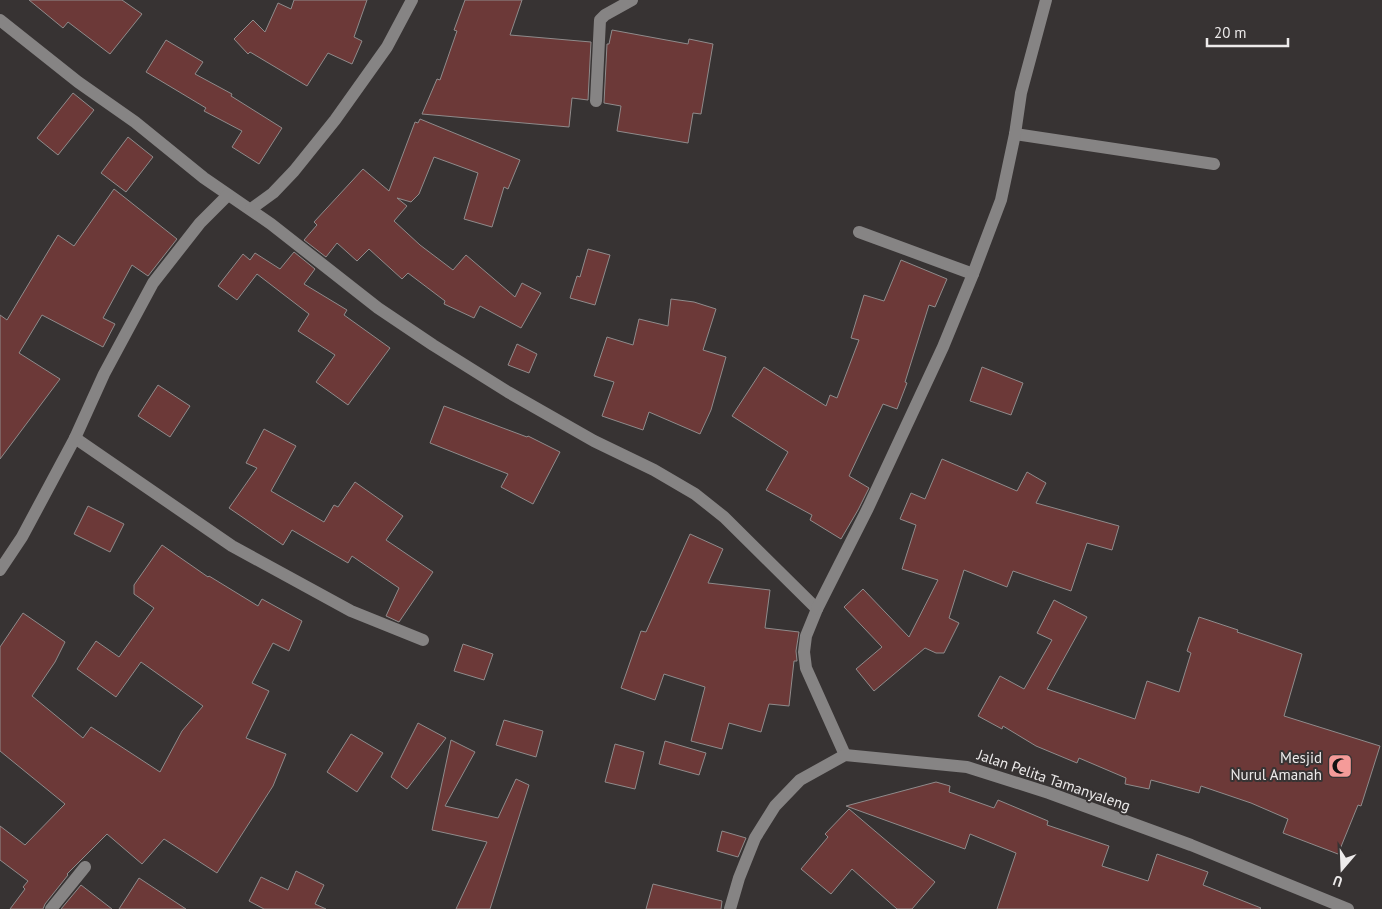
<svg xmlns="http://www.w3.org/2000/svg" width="1382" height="909" font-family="'PT Sans',sans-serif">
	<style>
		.building { fill: #6c3938; stroke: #8f8b8b }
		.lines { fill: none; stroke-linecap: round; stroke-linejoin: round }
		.minor { stroke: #868484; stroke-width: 12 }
		.labels { text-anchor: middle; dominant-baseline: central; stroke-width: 4; stroke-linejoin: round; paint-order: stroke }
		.poi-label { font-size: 15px; fill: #edebeb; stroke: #373333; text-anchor: end }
		.street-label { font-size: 15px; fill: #edebeb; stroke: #373333 }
	</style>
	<rect width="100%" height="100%" fill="#373333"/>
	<!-- building -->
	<g class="building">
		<path d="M29,0H122L142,14L110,54L68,22L63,28Z"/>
		<path d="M294,0H367L354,37L362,41L352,64L328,53L307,86L250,52L248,54L234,39L253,20L265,32L278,3L291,9Z"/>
		<path d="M465,0H522L510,35L591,42L588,100L572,98L569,127L422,114L437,79L440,80L457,31L454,30Z"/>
		<path d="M612,30L688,44L689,39L713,44L701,114L693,113L688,143L617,131L621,106L604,103L607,44H609Z"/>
		<path d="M166,40L203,62L195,74L232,94L231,96L282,128L259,164L232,147L242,131L204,111L206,108L146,72Z"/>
		<path d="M73,93L94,110L58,155L37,138Z"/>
		<path d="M420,119L520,160L508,189L504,187L492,227L464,219L478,173L434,157L419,194L411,202L397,198L407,206L394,221L420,245L453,270L466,255L515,297L522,283L541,293L521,328L480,306L474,318L444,304L445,301L408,273L402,279L369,249L357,261L337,243L326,257L304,240L317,225L314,222L363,169L389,191L415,122L418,123Z"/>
		<path d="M128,137L153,157L126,192L101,173Z"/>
		<path d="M114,189L177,239L148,276L132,265L103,318L115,324L103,347L42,315L19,353L60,379L0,459V315L7,320L58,235L74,246Z"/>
		<path d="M588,249L610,255L595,305L570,298L577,276L580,277Z"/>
		<path d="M294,252L315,269L304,284L347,310L344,315L390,348L348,405L316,382L335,355L298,331L309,314L257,274L237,300L218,286L243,254L250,260L255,253L280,269Z"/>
		<path d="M901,260L947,279L935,307L929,305L905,382L907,383L897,409L883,404L849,476L869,488L858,510L841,539L810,520L812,515L766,490L788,452L732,416L764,367L826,406L830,395L837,398L859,340L851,338L864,295L884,301Z"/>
		<path d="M671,299L694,302L716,309L703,350L726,357L711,410L700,434L649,412L643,430L602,416L614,382L594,376L607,337L633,345L639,319L668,326Z"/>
		<path d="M517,344L537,354L529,373L508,365Z"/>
		<path d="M982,367L1023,383L1011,415L970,401Z"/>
		<path d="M158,385L190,406L170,437L138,416Z"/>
		<path d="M444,406L527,437L528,436L560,452L533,504L501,487L508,474L430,443Z"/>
		<path d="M264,429L296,446L271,491L324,522L334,505L338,507L355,482L403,516L386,540L433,572L399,622L386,616L399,588L352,556L348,563L292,530L283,545L229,508L257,468L246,463Z"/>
		<path d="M942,459L1017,491L1027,472L1046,483L1036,503L1119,526L1112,550L1087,543L1071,591L1013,571L1007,587L964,570L949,618L959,623L944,653H936L925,648L874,691L856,669L882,647L844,607L863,589L909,637L938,580L902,569L916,525L900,519L911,493L925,499Z"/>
		<path d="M88,506L124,524L110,552L74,534Z"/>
		<path d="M690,534L723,549L708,583L770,590L765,628L799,632L796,651L797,661H794L789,706L769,704L761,732L729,723L722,749L691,741L705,687L664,674L655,700L621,688L641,631L646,632Z"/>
		<path d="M162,545L208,577L209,576L258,606L262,599L302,621L289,651L273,643L252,683L269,691L246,738L286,754L273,786L217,873L164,839L142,864L107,834L67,874L68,875L45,904L43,909H10L25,889L23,887L28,881L0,860V826L25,845L65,804L0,751V647L23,613L65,642L55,662L32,696L83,738L91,727L160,772L182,731L203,706L141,662L116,697L77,669L96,641L119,657L154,608L134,594V585Z"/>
		<path d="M1054,600L1087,617L1047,689L1135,719L1147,681L1179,692L1191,653L1187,651L1199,617L1238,630L1237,632L1302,654L1284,716L1380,746L1361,806L1358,805L1338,854L1283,833L1288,819L1251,803L1201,786L1199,793L1151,780L1149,789L1125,784L1126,778L1079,758L1077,763L1036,746L1003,726L1002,729L978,716L1000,676L1024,689L1052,640L1037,633Z"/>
		<path d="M463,644L493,654L484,680L454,671Z"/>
		<path d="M504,720L543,731L536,757L496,745Z"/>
		<path d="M418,723L446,738L407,789L391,777Z"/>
		<path d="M351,734L383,753L357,792L327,772Z"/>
		<path d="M451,740L475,752L445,806L498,818L516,779L529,785L490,909H456L487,842L432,830Z"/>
		<path d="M665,741L706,753L699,775L659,764Z"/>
		<path d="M615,744L644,752L635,789L605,782Z"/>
		<path d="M936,782L950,786L949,792L994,808L998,800L1048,821L1047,825L1109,846L1102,866L1148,881L1157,854L1208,872L1203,885L1261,908L1260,909H997L1016,853L970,834L965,849L846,806Z"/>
		<path d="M849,809L935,882L912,909H897L852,869L831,894L801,869L828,837L825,834Z"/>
		<path d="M722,831L746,838L738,857L717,851Z"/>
		<path d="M296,871L324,885L315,904L326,909H264L249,901L261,877L288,890Z"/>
		<path d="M139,878L186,909H119Z"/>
		<path d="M653,884L722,901L721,909H646Z"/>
		<path d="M81,885L112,909H61Z"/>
	</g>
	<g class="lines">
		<!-- minor -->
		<g class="minor">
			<path d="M0,20L78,82L135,122L204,178L271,224L378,308L433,345L508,392L594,441L654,470L695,494L724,517L817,609L806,636L804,652L806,668L845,755"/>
			<path d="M596,101L600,20L605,15L632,0"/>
			<path d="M1015,134L1214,164"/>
			<path d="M251,209L273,193L294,171L335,120L387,47L412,0"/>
			<path d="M859,232L973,274"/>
			<path d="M75,438L232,546L351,611L423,640"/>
			<path d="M0,570L22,537L75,438L104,374L153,283L200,223L228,195"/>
			<path d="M817,609L868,508L943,347L973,274L1001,200L1015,134L1021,93L1046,0"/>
			<path d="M51,909L85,867"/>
			<path d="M730,909L739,878L755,838L775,806L800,780L845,755L967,767L1049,793L1191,845L1348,909"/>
		</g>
	</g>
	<!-- icons -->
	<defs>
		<symbol id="mosque-square" viewBox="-11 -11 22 22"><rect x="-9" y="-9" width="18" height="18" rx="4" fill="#f59b99" stroke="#373333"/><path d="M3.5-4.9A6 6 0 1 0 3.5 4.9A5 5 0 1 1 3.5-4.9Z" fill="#111"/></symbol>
	</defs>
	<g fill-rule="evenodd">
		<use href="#mosque-square" x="1326" y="752" width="28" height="28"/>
	</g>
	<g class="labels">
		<!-- poi labels -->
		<g class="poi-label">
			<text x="1322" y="757">Mesjid<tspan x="1322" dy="17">Nurul Amanah</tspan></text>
		</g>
		<!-- street labels -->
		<g class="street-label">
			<text transform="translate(1054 780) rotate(19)">Jalan Pelita Tamanyaleng</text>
		</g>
	</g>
	<!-- north arrow -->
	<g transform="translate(1342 869) rotate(199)" stroke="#373333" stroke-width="4" paint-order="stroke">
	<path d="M0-4L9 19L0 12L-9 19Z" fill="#edebeb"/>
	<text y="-8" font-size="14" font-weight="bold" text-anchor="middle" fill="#edebeb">U</text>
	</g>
	<!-- scale -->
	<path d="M1207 38v8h81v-8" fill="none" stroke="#edebeb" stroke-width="2.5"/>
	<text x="1214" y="38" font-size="15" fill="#edebeb" stroke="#373333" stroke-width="4" paint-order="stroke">20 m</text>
</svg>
